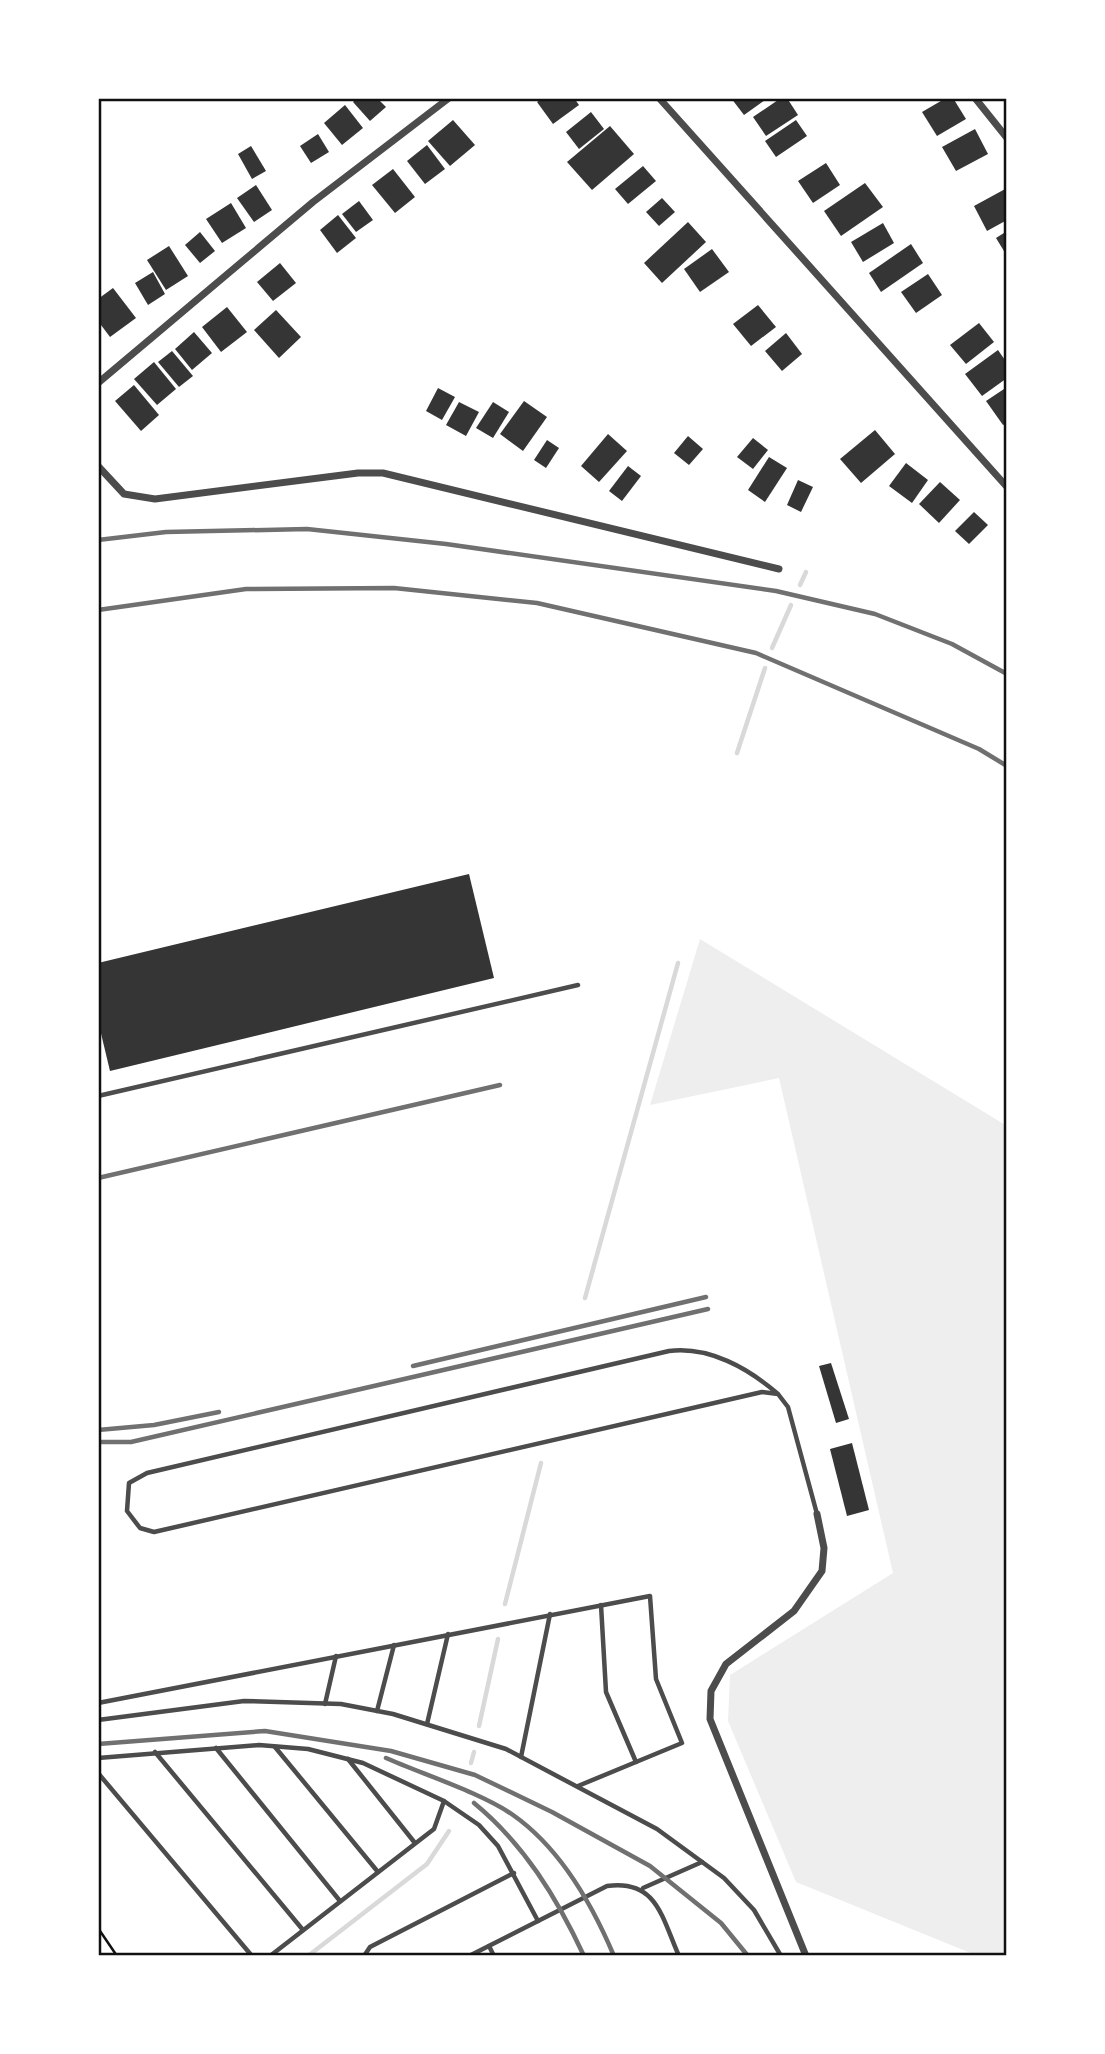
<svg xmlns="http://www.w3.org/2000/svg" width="1105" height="2054" font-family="'Archivo Narrow',sans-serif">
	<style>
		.green { fill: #eee }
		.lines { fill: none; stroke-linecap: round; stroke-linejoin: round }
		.stream { stroke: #d9d9d9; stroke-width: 4.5 }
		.building { fill: #353535 }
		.path { stroke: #111; stroke-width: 2.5 }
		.service { stroke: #4c4c4c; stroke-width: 4.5 }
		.minor { stroke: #4c4c4c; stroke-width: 7 }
		.rail { stroke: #707070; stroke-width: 4.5 }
		.neatline { fill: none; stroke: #111; stroke-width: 2.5 }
	</style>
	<rect width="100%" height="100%" fill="#fff"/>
	<!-- green -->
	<path class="green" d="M700,939L1007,1126V1956H978L796,1882L728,1721L730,1675L893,1573L779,1078L650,1105Z"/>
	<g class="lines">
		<!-- stream -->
		<g class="stream">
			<path d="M800,585L806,572"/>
			<path d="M772,648L791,605"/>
			<path d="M737,753L765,668"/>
			<path d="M585,1298L678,963"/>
			<path d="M505,1604L541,1463"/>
			<path d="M479,1726L498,1639"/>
			<path d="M471,1763L474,1752"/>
			<path d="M308,1956L427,1864L449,1831"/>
		</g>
	</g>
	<!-- building -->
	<g class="building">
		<path d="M357,98H377L386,107L370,121L353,102Z"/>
		<path d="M543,98H574L579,105L553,124L537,102Z"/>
		<path d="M731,98H768L744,115Z"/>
		<path d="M781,98H787L798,115L766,136L753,117Z"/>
		<path d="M946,98H953L966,119L937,136L922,112Z"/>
		<path d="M345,105L363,128L342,145L324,123Z"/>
		<path d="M591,112L604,129L579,149L566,132Z"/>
		<path d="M453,120L475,145L450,166L428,141Z"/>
		<path d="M796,120L807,136L776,157L765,141Z"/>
		<path d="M610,126L634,154L592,190L567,162Z"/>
		<path d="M975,129L988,154L956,171L942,147Z"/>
		<path d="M318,134L329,152L311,163L300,146Z"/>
		<path d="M427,145L445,169L425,184L407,161Z"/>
		<path d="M251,146L266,171L252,179L238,154Z"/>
		<path d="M826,163L840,185L813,203L798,181Z"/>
		<path d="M643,166L656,181L628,204L615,189Z"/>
		<path d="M393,169L415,197L395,213L372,185Z"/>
		<path d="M865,183L883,207L841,236L824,211Z"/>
		<path d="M256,185L272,210L254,222L237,198Z"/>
		<path d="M1007,188V220L987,231L974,206Z"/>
		<path d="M662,198L675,212L659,226L646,212Z"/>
		<path d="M359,201L373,220L356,232L342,214Z"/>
		<path d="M231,203L246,228L222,243L206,219Z"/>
		<path d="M338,215L356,238L337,253L320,230Z"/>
		<path d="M688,222L706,242L662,283L644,263Z"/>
		<path d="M883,223L894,243L863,262L851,242Z"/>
		<path d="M1007,231V256L996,238Z"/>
		<path d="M200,232L215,251L200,263L185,245Z"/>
		<path d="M911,244L923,263L881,292L869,273Z"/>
		<path d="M169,246L188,276L166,290L147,260Z"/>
		<path d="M712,249L729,272L700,292L684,269Z"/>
		<path d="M280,263L296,283L273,301L257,282Z"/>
		<path d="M153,272L165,294L148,305L135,283Z"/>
		<path d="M928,274L942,295L916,313L901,292Z"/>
		<path d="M113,288L136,318L110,337L98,321V299Z"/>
		<path d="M758,305L776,327L751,346L733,324Z"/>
		<path d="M227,307L247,332L221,352L202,327Z"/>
		<path d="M276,310L301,337L279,358L254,330Z"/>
		<path d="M979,323L994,342L966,364L950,345Z"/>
		<path d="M194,332L212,353L192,370L175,349Z"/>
		<path d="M786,333L802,354L782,371L765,351Z"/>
		<path d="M998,350L1007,363V378L982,396L965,374Z"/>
		<path d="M172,351L193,376L179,387L158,362Z"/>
		<path d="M154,362L176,389L157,405L134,379Z"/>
		<path d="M134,385L159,415L141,431L115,401Z"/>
		<path d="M1007,387V423L1003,425L986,401Z"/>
		<path d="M438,388L455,397L442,420L426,411Z"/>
		<path d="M524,401L547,417L523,451L500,434Z"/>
		<path d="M459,402L479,412L466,436L446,425Z"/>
		<path d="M493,402L509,412L493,438L476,428Z"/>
		<path d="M875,430L895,454L861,483L840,459Z"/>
		<path d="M608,434L627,451L599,482L581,466Z"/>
		<path d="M688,436L703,449L689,465L674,453Z"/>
		<path d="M753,438L768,450L753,469L737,457Z"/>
		<path d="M547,440L559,448L546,468L534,460Z"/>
		<path d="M769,457L787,468L765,502L748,490Z"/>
		<path d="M906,463L928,480L912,503L889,486Z"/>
		<path d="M628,466L641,476L622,501L609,491Z"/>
		<path d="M798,480L813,487L801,512L787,505Z"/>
		<path d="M940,482L960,500L939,523L919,504Z"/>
		<path d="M974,512L988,525L969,544L955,531Z"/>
		<path d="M469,874L494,978L110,1071L98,1021V963Z"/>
		<path d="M831,1363L849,1419L836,1423L819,1366Z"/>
		<path d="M852,1443L869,1510L847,1516L830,1449Z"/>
	</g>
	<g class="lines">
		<!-- path -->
		<path class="path" d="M98,1928L117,1956"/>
		<!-- service -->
		<g class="service">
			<path d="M98,1096L578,985"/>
			<path d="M778,1394C748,1368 709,1346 669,1351L147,1473L129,1483L127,1511L140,1528L154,1532L762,1392L778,1394L788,1407L817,1514"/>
			<path d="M98,1703L650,1596L656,1679L682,1743L636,1762"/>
			<path d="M325,1704L336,1656"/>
			<path d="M377,1711L394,1645"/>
			<path d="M98,1720L244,1701L341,1704L393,1714L506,1749L657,1829L724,1878L754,1910L781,1956"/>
			<path d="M427,1724L448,1634"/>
			<path d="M275,1747L378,1872"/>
			<path d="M216,1748L340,1901"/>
			<path d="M155,1752L303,1930"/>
			<path d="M521,1757L550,1614"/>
			<path d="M98,1758L259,1745L308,1749L363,1763L444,1801L479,1825L498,1846L538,1921"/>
			<path d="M348,1759L415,1843"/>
			<path d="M98,1773L252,1956"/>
			<path d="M578,1786L636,1762L606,1692L601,1605"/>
			<path d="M643,1888L702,1862"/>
			<path d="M489,1946L494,1956"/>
			<path d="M270,1956L434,1829L444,1801"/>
			<path d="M364,1956L370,1947L514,1873"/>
			<path d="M469,1956L607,1886C657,1879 662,1918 679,1956"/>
		</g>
		<!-- minor -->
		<g class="minor">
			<path d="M659,98L1007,487"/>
			<path d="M975,98L1007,138"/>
			<path d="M98,383L313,202L449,98"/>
			<path d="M98,466L124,494L155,499L358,473H383L779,569"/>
			<path d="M806,1956L710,1719L711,1691L726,1664L794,1611L822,1571L824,1548L817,1514"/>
		</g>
		<!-- rail -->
		<g class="rail">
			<path d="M98,540L166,532L307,529L446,544L776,591L875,614L952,644L1007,674"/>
			<path d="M98,610L246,589L394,588L537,603L756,653L979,749L1007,766"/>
			<path d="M98,1178L500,1085"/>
			<path d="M413,1366L706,1297"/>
			<path d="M98,1430L154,1425L219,1412"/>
			<path d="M98,1442H131L708,1309"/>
			<path d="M98,1744L265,1731L391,1751L475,1775L552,1812L650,1866L721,1923L748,1956"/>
			<path d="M386,1758C422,1774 482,1793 513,1815C560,1848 592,1904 614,1956"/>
			<path d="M474,1803C524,1844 557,1898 584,1956"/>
		</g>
	</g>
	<!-- border -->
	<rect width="1105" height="2054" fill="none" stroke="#ffffff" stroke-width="200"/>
	<rect x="100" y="100" width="905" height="1854" class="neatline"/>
</svg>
